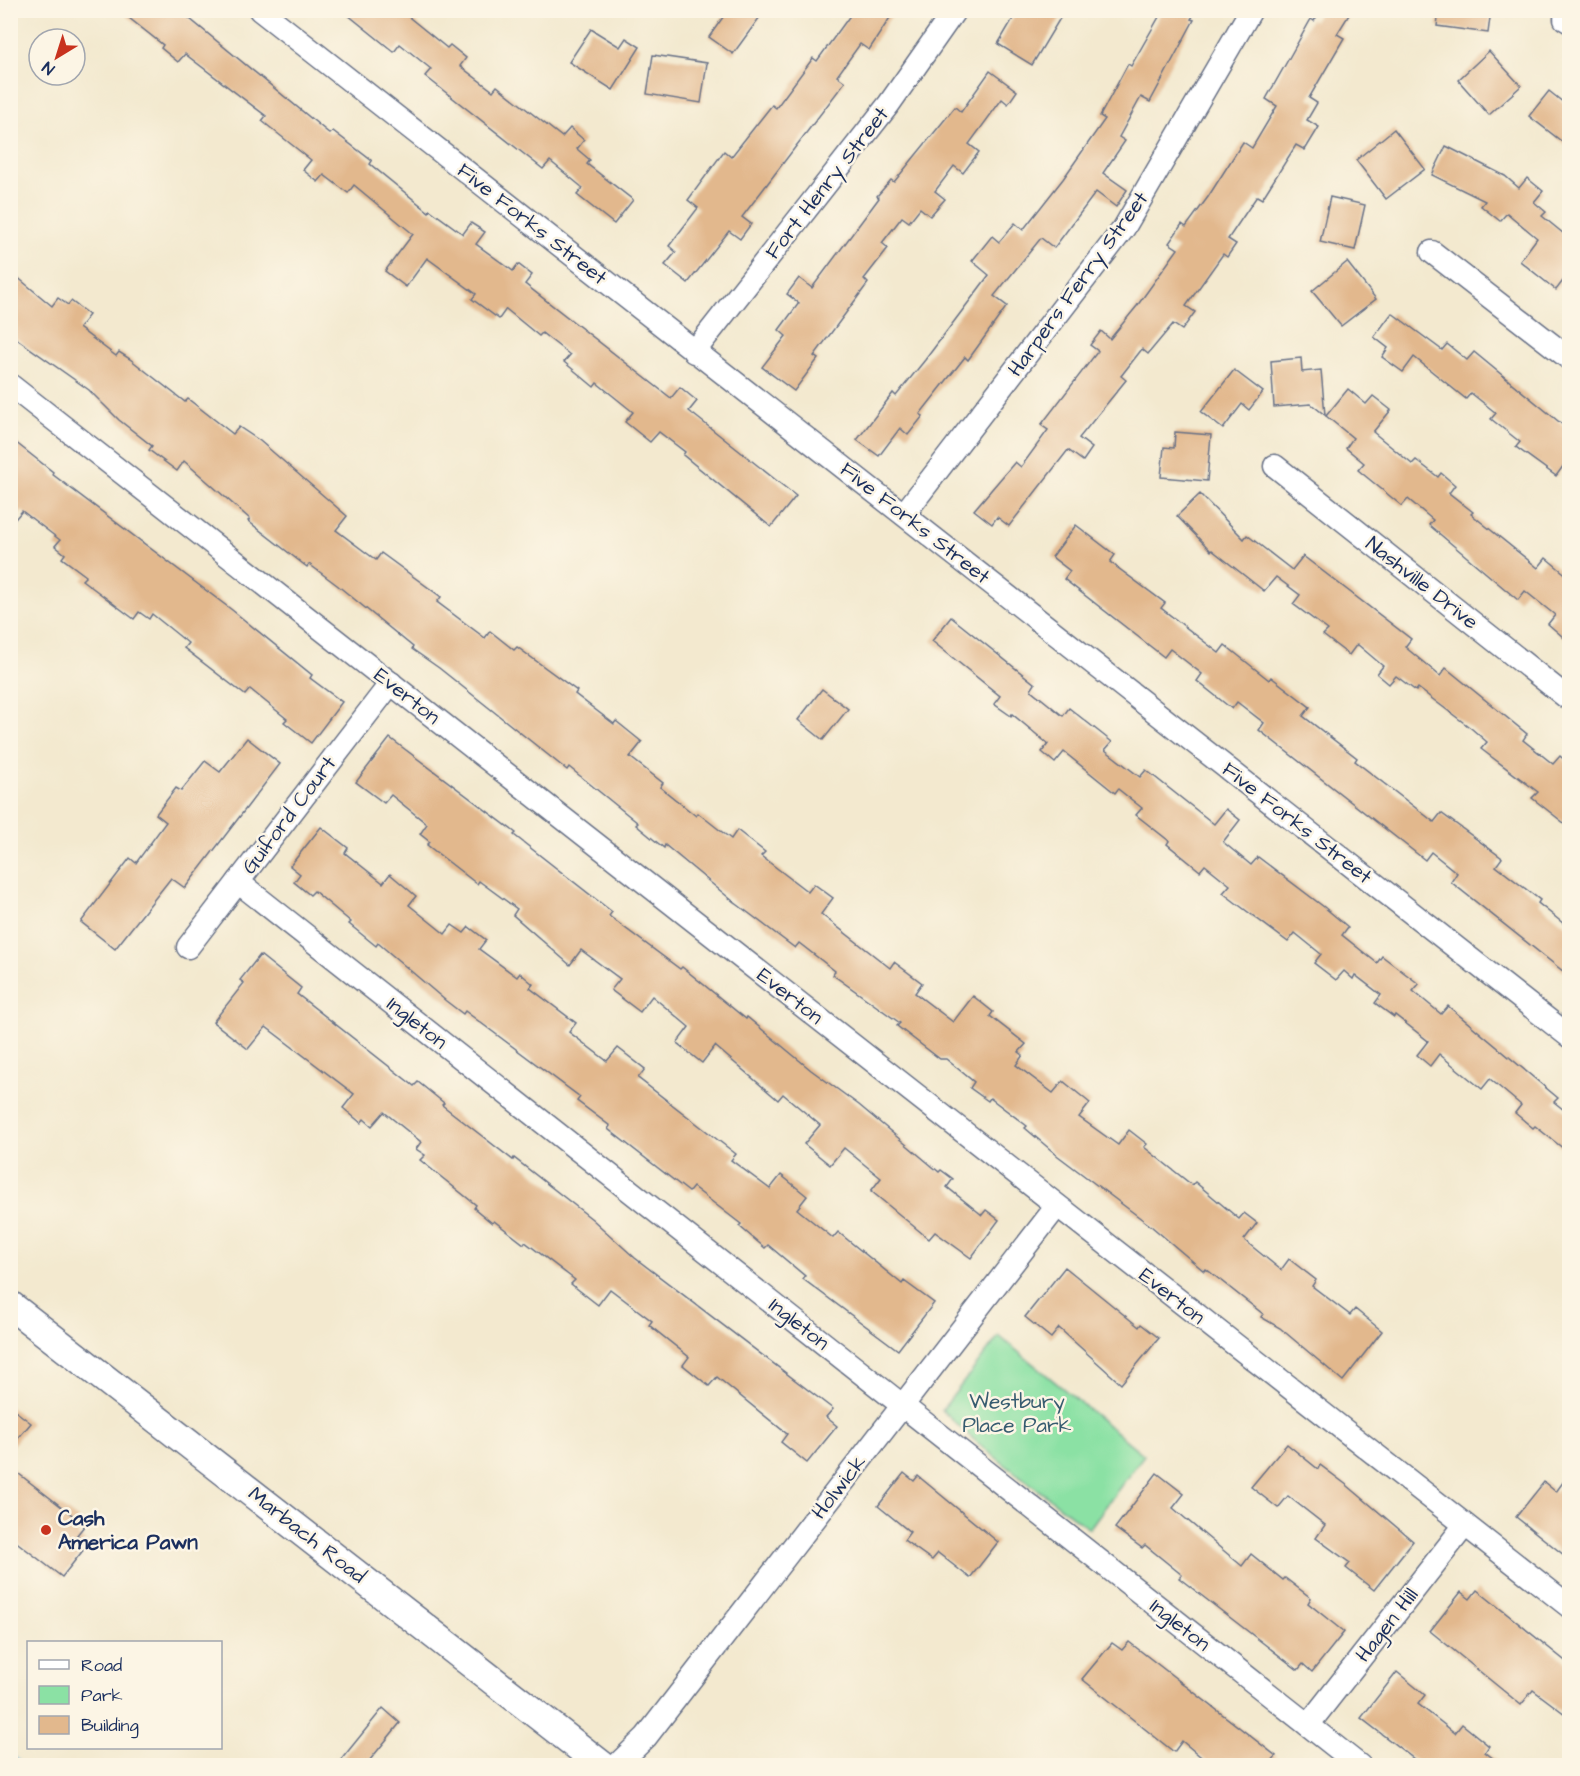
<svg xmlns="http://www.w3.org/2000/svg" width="1580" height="1776" font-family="'Architects Daughter',sans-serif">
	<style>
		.green { fill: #8be1a4; stroke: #538881; stroke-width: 1.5 }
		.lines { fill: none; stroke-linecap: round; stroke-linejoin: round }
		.stream { stroke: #63b5de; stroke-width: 6 }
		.building { fill: #e2b88d }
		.minor-casing { stroke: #677086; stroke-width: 25 }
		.major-casing { stroke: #677086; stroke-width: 31 }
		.minor { stroke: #fff; stroke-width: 22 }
		.major { stroke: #fff; stroke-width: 28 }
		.poi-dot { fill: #c8321e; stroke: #fcf5e5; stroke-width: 2 }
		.labels { text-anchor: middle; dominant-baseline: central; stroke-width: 5; stroke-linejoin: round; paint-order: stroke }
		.street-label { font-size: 21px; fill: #1b2f5e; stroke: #fcf5e5 }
		.park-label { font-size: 21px; fill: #375c70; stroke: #fcf5e5 }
		.poi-label { font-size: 21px; font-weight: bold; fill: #1b2f5e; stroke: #fcf5e5; text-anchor: start }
	</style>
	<rect width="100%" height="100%" fill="#fcf5e5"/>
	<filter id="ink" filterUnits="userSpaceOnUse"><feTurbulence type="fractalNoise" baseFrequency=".0167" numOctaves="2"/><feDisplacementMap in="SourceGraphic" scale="12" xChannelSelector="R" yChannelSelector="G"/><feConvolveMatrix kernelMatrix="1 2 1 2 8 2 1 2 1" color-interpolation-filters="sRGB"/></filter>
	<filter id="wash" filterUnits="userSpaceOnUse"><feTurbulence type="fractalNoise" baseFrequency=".008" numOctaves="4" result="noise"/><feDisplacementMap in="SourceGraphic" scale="24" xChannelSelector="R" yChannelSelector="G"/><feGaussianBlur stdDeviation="1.35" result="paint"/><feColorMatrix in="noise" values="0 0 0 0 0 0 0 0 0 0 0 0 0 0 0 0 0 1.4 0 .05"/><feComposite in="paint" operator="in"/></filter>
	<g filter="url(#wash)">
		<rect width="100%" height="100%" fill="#f3e9cf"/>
		<!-- green -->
		<path class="green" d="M999,1336L1144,1455L1089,1529C1040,1489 986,1455 942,1410Z"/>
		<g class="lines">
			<!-- stream -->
			<path class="stream" d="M10,1756L22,1766"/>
		</g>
		<g id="blocks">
			<!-- building -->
			<g class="building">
				<path d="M119,10H179L330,134L333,131L372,161L370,164L429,212L430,210L463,234L471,223L485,232L476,244L513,271L518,264L532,275L525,284L671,398L680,387L697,401L689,411L796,496L771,527L683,455L685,452L659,432L650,442L625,422L633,412L597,383L594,387L564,362L570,355L542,333L539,336L506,309L499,319L472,299L476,294L427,258L406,287L385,271L413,234L354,185L348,193L324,175L318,182L303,170L311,160L262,121L266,116L185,54L178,62L161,48L163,45Z"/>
				<path d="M342,10H400L447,48L450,45L466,58L460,66L493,91L497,86L562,137L570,128L584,140L577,149L590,160L587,164L633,200L614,224L577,195L583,188L550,161L543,169L425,76L431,69L400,44L394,52Z"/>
				<path d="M728,10H765L733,54L709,37Z"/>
				<path d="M854,10H895L869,50L860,44L837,76L845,82L742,217L751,224L740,239L729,231L688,283L665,265L676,252L669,246L698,208L688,200L724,151L731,157L772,105L776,108L813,58L817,61Z"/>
				<path d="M1018,10H1065L1032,65L998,44Z"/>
				<path d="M1163,10H1197L1191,19L1194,20L1150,102L1141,97L1119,137L1125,141L1103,173L1127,190L1116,207L1096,192L1054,248L1041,238L994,296L1007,306L968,360L965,357L920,414L923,416L908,435L900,428L879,456L857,440L893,393L896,396L925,360L989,275L972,261L992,236L999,242L1015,223L1023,230L1063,179L1105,119L1100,116L1128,64L1131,66Z"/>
				<path d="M1321,10H1352L1337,34L1344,38L1309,98L1317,103L1307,120L1319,127L1305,150L1296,145L1262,199L1257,196L1228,239L1236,244L1227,257L1223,254L1186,306L1195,312L1182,330L1173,324L1148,354L1142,349L1121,376L1126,380L1079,438L1092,448L1083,461L1068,450L1009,526L997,517L992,524L974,510L1015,462L1021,467L1048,430L1041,425L1098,351L1090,345L1101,331L1110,339L1137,306L1178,249L1169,243L1182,224L1186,227L1208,197L1243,142L1252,148L1277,106L1266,99L1311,19L1314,21Z"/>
				<path d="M1439,10H1491L1488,33L1437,26Z"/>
				<path d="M591,29L620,47L626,38L640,47L613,90L569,62Z"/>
				<path d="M1489,51L1521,86L1489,115L1458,80Z"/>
				<path d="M653,55L707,63L701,103L647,94Z"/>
				<path d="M990,71L1017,91L1008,104L1002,99L969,144L979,152L963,173L954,166L935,191L945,199L930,216L920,208L909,222L902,217L882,243L888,248L864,279L868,283L814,356L818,359L794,391L762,367L786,336L779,330L799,303L787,294L799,278L812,288L879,198L877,196L891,180L894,182L955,107L961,112Z"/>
				<path d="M1549,91L1569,107V147L1529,116Z"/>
				<path d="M1394,129L1425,169L1386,199L1356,160Z"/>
				<path d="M1446,146L1505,176L1519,188L1527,178L1543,191L1534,202L1546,212L1542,216L1569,238V273L1556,290L1520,261L1537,238L1507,213L1500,221L1481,206L1485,201L1432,175Z"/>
				<path d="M1330,197L1365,205L1355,250L1320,242Z"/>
				<path d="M1347,262L1376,299L1341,326L1312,291Z"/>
				<path d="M10,271L52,306L58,298L68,305L71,301L89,315L79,328L116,356L119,352L130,359L185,402L188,399L233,434L239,427L260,441L347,516L336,530L376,560L381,553L441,597L437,602L485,638L490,631L514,650L517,647L577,691L575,694L614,724L616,721L642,742L630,757L663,783L660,787L696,816L698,813L731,839L737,830L765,852L761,856L808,892L814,884L833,898L821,914L890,968L894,962L922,983L915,993L953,1022L973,996L993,1012L990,1016L1026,1044L1019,1052L1023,1055L1016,1065L1053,1093L1063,1081L1090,1103L1079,1117L1118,1145L1129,1130L1147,1144L1144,1147L1192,1185L1195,1182L1239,1219L1244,1213L1257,1223L1244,1240L1281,1270L1289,1259L1316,1280L1312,1286L1350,1315L1355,1309L1382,1331L1343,1381L1280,1328L1261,1317L1263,1314L1206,1269L1204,1271L1151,1226L1058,1156L1025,1128L1027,1126L990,1098L988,1101L970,1088L974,1082L946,1059H940L897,1026L900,1023L833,975L835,971L799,943L795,948L734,902L665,845L664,848L636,825L638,823L569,767L567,770L439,668L412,649L413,647L337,585L309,564L307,567L248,521L250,519L184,461L177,471L149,450L152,446L119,420L89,390L10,334Z"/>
				<path d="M1392,313L1442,350L1447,344L1467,360L1474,352L1569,430V458L1556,476L1516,447L1520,442L1491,419L1496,413L1471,393L1466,399L1414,357L1403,372L1382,357L1388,348L1374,337Z"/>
				<path d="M1301,358L1302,372L1321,370L1325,415L1311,404L1274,407L1271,361Z"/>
				<path d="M1234,370L1263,392L1249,410L1242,404L1223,429L1201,412Z"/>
				<path d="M1348,389L1366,404L1373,396L1391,410L1373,432L1412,464L1416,460L1438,477L1441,473L1455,485L1449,493L1473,512L1471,514L1538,568L1546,558L1569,577V642L1548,624L1555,615L1525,591L1518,600L1429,525L1433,520L1408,499L1402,506L1358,470L1364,463L1346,448L1353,438L1326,416Z"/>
				<path d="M1175,432L1211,435L1207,481L1161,477L1164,447L1174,448Z"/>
				<path d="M10,438L53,472L52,474L232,610L312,675L310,678L342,702L311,743L284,722L287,719L250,689L245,695L184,648L188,643L152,614L149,619L139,612L134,619L82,580L86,576L62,558L65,554L55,546L60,540L22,511L10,525Z"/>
				<path d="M1200,494L1244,539L1247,535L1292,570L1303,556L1411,639L1405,647L1440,676L1446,668L1527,734L1523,740L1553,764L1560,756L1569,764V827L1532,798L1538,792L1481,749L1487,742L1472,729L1418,688L1416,691L1396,676L1389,684L1377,674L1383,666L1357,644L1349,655L1323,635L1328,630L1293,604L1300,595L1276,577L1264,591L1212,550L1211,551L1177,516Z"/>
				<path d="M1076,525L1115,555L1110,562L1165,603L1161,608L1219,653L1225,645L1269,680L1271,677L1310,707L1303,716L1357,758L1355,761L1434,822L1441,813L1502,858L1496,866L1540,900L1538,903L1569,928V976L1451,882L1457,873L1431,852L1425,860L1259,730L1264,723L1237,702L1232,709L1197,681L1202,674L1170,649L1164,657L1064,579L1070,571L1052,557Z"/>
				<path d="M951,617L1035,684L1031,690L1063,716L1069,708L1112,742L1105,750L1140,777L1146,770L1214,824L1226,809L1240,820L1223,842L1251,865L1258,857L1324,907L1348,927L1342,935L1377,963L1382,956L1419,984L1413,991L1441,1014L1448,1006L1558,1098L1554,1102L1569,1114V1153L1535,1126L1533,1128L1515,1113L1521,1105L1490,1079L1482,1089L1439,1054L1430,1066L1417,1055L1428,1041L1395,1015L1394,1017L1375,1003L1381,995L1355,975L1353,979L1344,971L1336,980L1314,963L1321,954L1295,933L1288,942L1240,906L1223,893L1230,885L1205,865L1200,871L1167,844L1169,841L1136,815L1142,808L1118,789L1115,793L1064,752L1055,763L1042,752L1048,744L1012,714L1011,716L994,704L1000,696L932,641Z"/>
				<path d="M822,689L848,709L823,740L798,720Z"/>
				<path d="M247,738L280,764L185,888L171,878L115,949L81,922L130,858L136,863L166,822L156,814L176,788L181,791L205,761L220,772Z"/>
				<path d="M390,738L516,833L514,835L612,912L609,916L680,969L682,967L746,1019L747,1017L811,1070L859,1105L939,1172L941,1170L953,1179L947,1187L982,1215L986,1210L999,1220L971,1258L935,1232L929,1239L871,1191L881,1178L844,1148L830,1165L804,1144L820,1125L783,1094L778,1100L715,1046L702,1063L677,1043L689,1027L652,996L640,1012L611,990L620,979L581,950L570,965L513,915L517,909L479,881L477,884L427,845L430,842L420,834L427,824L391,795L384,803L356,782Z"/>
				<path d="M321,827L348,848L345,853L383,883L390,874L416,896L409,905L445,934L452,925L464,933L469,927L486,940L479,949L517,977L520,973L533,984L530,988L576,1023L569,1032L607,1061L618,1048L645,1069L638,1078L736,1154L731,1160L770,1189L781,1175L807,1196L797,1209L833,1238L838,1232L902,1284L904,1281L934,1303L898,1350L803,1279L805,1276L768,1245L765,1248L739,1226L741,1224L693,1187L689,1192L608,1129L610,1126L577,1101L580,1097L465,1011L463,1014L446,1001L378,943L376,946L349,924L351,922L314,891L310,895L294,882L300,874L290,866Z"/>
				<path d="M260,955L301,988L297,994L414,1086L418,1082L444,1103L442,1105L513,1160L514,1158L592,1219L635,1258L833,1409L826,1417L837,1426L807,1463L781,1442L787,1434L717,1377L709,1386L683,1365L689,1357L649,1325L652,1321L610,1289L598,1305L571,1284L575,1280L525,1242L524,1244L494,1221L492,1223L474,1208L476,1205L420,1160L425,1155L416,1149L421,1142L384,1112L372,1126L364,1119L361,1123L343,1108L354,1094L266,1027L248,1049L213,1022L244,983L240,980Z"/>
				<path d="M1065,1267L1139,1327L1141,1324L1159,1338L1121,1384L1059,1328L1051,1338L1025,1317Z"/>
				<path d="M10,1407L31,1423L10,1448Z"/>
				<path d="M1287,1444L1318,1469L1320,1465L1348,1486L1413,1541L1374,1590L1346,1568L1350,1563L1316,1538L1325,1525L1288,1496L1278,1508L1251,1487Z"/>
				<path d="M10,1467L85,1525L77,1535L88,1544L62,1577L10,1537Z"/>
				<path d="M904,1473L914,1481L918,1476L998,1542L970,1578L938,1553L932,1560L904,1540L910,1532L878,1506Z"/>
				<path d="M1157,1473L1184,1494L1173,1508L1205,1535L1242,1566L1251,1554L1283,1580L1285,1578L1311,1598L1308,1603L1344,1632L1312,1672L1303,1664L1298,1670L1197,1592L1179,1578L1182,1575L1145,1545L1142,1548L1115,1528Z"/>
				<path d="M1569,1474V1559L1516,1517L1544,1482L1556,1492Z"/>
				<path d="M1477,1590L1569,1664V1717L1533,1690L1521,1705L1430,1631L1461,1592L1470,1599Z"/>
				<path d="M1129,1642L1276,1756L1268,1766H1212L1182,1741L1174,1752L1082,1679L1112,1643L1122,1650Z"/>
				<path d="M1397,1672L1425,1695L1418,1704L1455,1733L1462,1724L1489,1746L1485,1752L1503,1766H1423L1361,1718Z"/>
				<path d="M383,1708L400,1723L365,1766H336Z"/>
			</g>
		</g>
	</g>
	<g filter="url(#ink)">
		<use href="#blocks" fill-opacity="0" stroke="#677086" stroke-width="1.5"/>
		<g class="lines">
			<defs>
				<g id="minor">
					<path d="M260,10L1570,1037"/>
					<path d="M1565,19L1570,22"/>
					<path d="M1432,252L1570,359"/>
					<path d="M694,352L889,104L955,10"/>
					<path d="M10,385L1570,1607"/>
					<path d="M1275,466L1570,700"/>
					<path d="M904,514L1124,228L1251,10"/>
					<path d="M238,882L1360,1766"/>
					<path d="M188,947L391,683"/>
					<path d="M1308,1725L1465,1525"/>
					<path d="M616,1766L646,1737L1057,1206"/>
				</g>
				<path id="major" d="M10,1305L603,1766"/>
			</defs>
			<!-- minor casing -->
			<use href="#minor" class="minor-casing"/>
			<!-- major casing -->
			<use href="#major" class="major-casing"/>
			<!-- minor -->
			<use href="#minor" class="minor"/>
			<!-- major -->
			<use href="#major" class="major"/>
		</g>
	</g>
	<!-- markers -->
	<circle class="poi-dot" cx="46" cy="1530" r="6"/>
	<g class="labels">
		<!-- street labels -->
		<g class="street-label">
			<text transform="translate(827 183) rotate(-52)">Fort Henry Street</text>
			<text transform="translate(532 224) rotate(38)">Five Forks Street</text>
			<text transform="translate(1078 284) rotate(-54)">Harpers Ferry Street</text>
			<text transform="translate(915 523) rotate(38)">Five Forks Street</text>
			<text transform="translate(1422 583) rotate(38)">Nashville Drive</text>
			<text transform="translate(407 696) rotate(38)">Everton</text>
			<text transform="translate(289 815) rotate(-53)">Guiford Court</text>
			<text transform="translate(1297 823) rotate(38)">Five Forks Street</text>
			<text transform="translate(790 996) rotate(38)">Everton</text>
			<text transform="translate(417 1023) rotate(38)">Ingleton</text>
			<text transform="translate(1172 1296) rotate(38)">Everton</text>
			<text transform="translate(799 1324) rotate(38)">Ingleton</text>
			<text transform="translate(839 1487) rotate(-52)">Holwick</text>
			<text transform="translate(307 1535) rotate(38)">Marbach Road</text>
			<text transform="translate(1180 1625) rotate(38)">Ingleton</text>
			<text transform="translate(1387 1625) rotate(-52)">Hagen Hill</text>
		</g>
		<!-- park labels -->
		<g class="park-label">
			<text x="1017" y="1401">Westbury<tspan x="1017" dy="24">Place Park</tspan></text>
		</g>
		<!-- poi labels -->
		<g class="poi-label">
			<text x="58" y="1518">Cash<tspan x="58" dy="24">America Pawn</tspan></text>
		</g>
	</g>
	<!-- margin -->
	<rect width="1580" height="1776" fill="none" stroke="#fcf5e5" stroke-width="36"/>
	<!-- legend -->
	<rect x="27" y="1641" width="195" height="108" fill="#fcf5e5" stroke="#a2a6af" stroke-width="1.5"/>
	<rect x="39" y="1660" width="30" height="9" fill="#ffffff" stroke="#a2a6af" stroke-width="1.5"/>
	<text x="81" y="1671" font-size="18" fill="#1b2f5e">Road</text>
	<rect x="39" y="1686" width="30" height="18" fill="#8be1a4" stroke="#a2a6af" stroke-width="1.5"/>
	<text x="81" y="1701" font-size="18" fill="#1b2f5e">Park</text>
	<rect x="39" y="1716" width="30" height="18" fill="#e2b88d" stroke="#a2a6af" stroke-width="1.5"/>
	<text x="81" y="1731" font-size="18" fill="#1b2f5e">Building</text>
	<!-- north arrow -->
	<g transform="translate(57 57) rotate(218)"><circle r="28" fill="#fcf5e5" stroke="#a2a6af" stroke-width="1.5"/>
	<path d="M0-4.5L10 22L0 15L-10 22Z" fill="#c8321e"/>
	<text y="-9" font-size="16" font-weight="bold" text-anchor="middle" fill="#1b2f5e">N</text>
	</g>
</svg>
